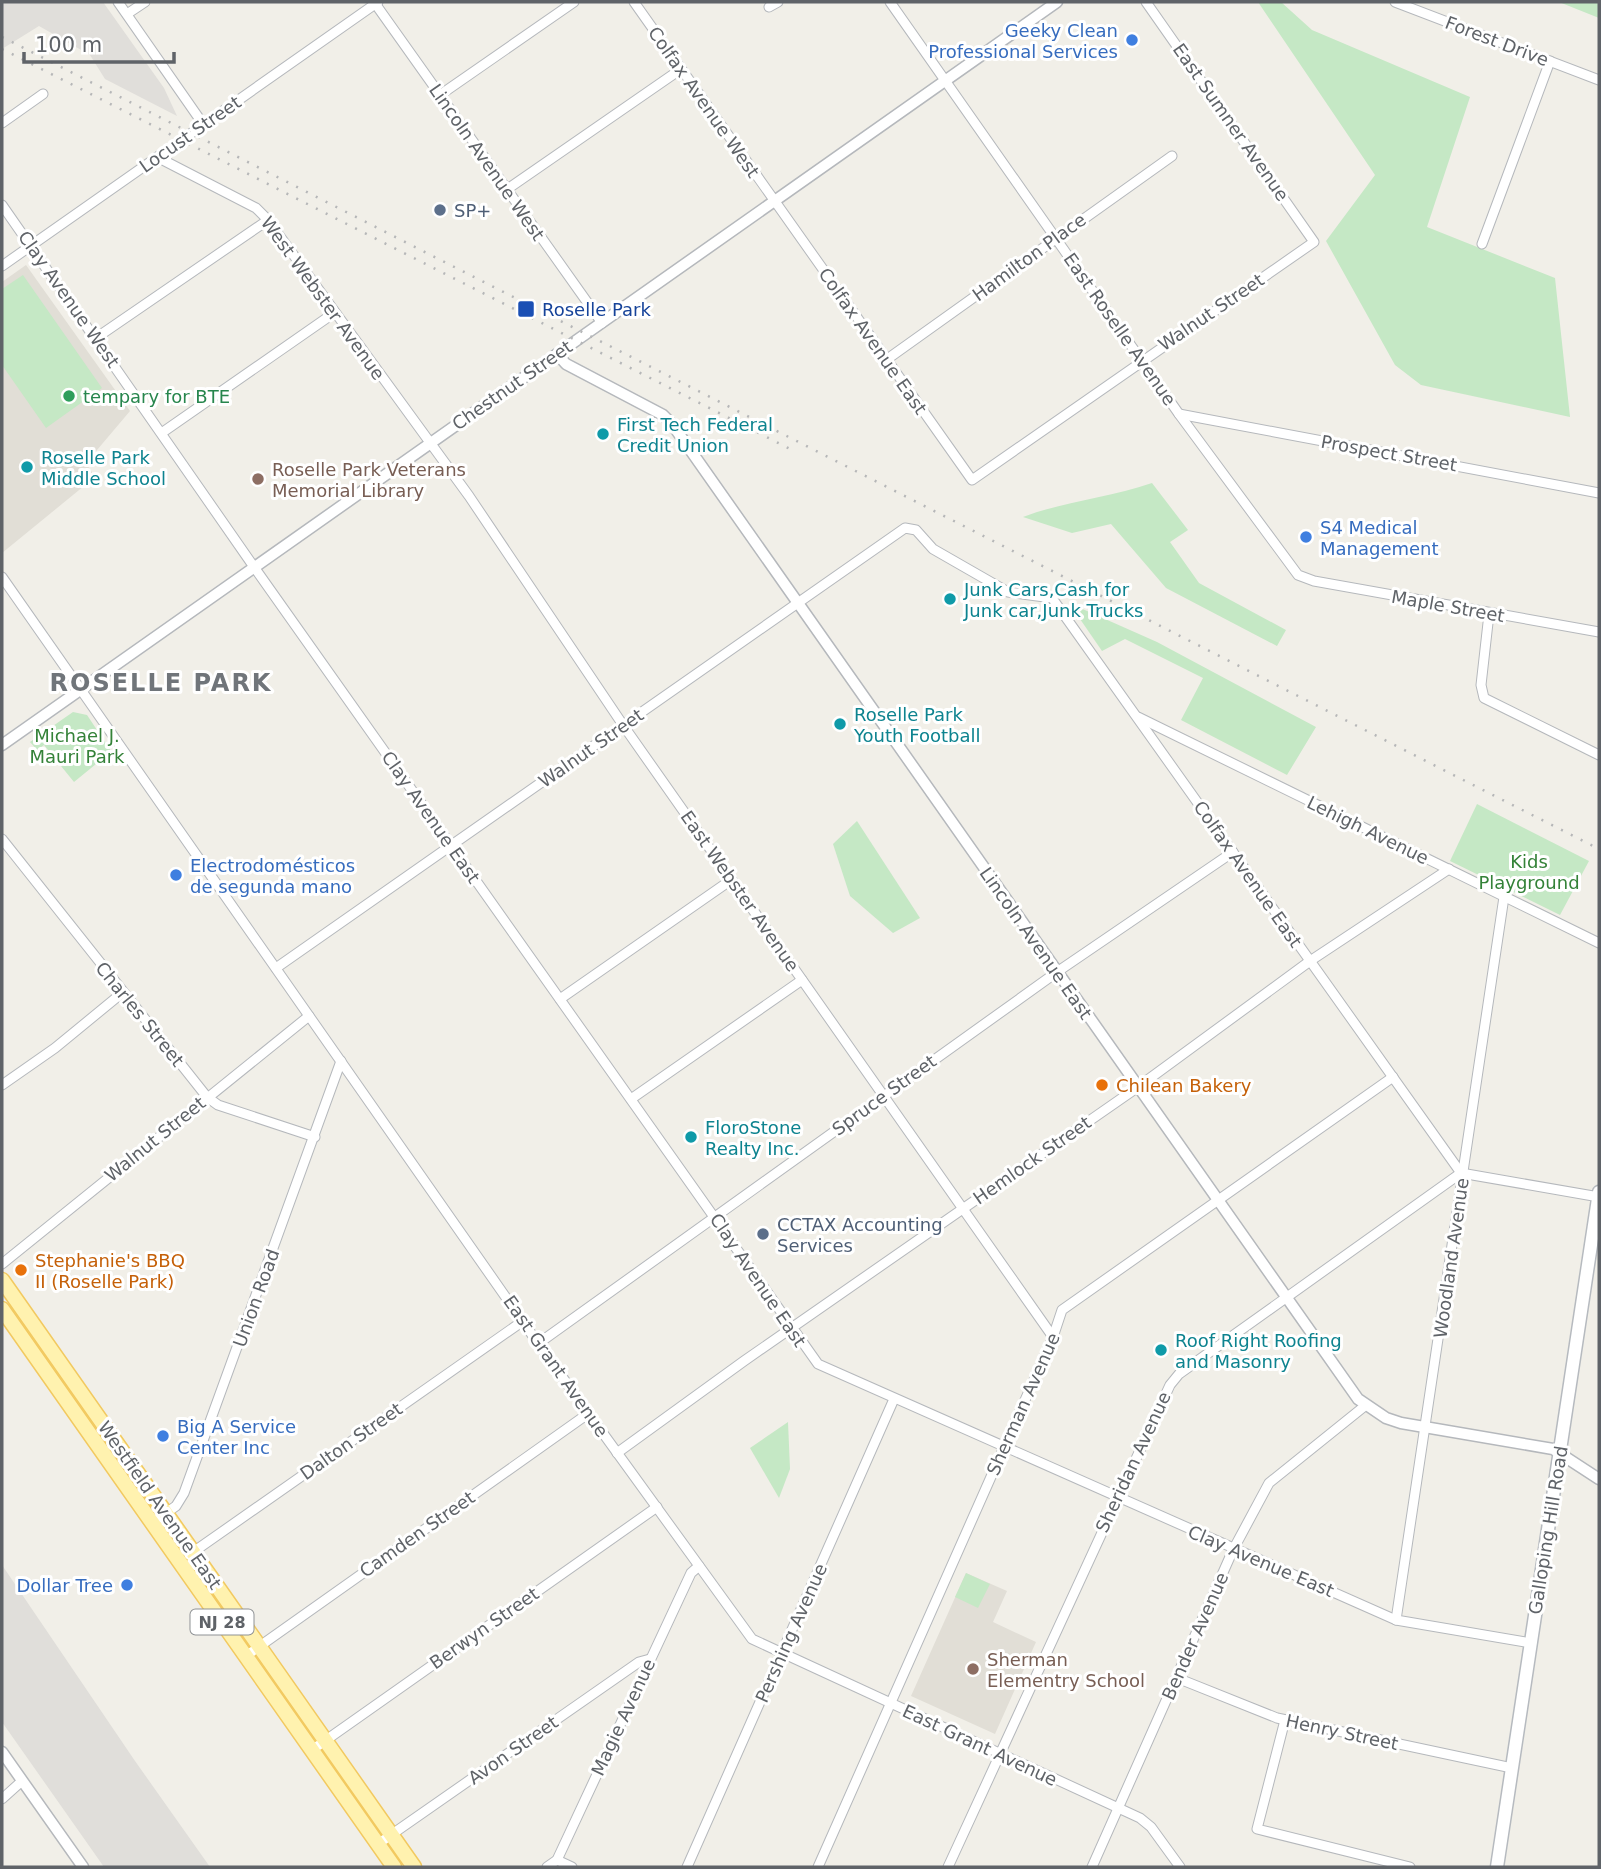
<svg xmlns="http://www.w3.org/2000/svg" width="1601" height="1869" font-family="'DejaVu Sans',sans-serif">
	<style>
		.industrial { fill: #e0deda }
		.education { fill: #e1ded6 }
		.green { fill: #c5e8c5 }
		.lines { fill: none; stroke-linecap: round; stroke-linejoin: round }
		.minor-casing { stroke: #b5b8bc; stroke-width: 11 }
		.tertiary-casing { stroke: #b5b8bc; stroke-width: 13 }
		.secondary-casing { stroke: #b6babf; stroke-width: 15 }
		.primary-casing { stroke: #f2c960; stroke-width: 17 }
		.minor { stroke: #fff; stroke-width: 9 }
		.tertiary { stroke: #fff; stroke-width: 10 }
		.secondary { stroke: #fff; stroke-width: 12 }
		.primary { stroke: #fff2af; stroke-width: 14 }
		.rail { stroke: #b6b7b8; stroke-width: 2.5; stroke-dasharray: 2 9; stroke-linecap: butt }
		.shop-dot { fill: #3f7fe0; stroke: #fff; stroke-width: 2.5 }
		.service-dot { fill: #5c6f8a; stroke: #fff; stroke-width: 2.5 }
		.transit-dot { fill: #1a4fb4; stroke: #fff; stroke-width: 2.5 }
		.leisure-dot { fill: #2e9e5b; stroke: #fff; stroke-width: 2.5 }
		.culture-dot { fill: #0f9aa8; stroke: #fff; stroke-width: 2.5 }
		.education-dot { fill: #8d6e63; stroke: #fff; stroke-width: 2.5 }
		.food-dot { fill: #e8710a; stroke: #fff; stroke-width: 2.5 }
		.labels { text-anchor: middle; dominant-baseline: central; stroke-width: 6; stroke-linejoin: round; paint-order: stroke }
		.shield { fill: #fff; stroke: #8f9295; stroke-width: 2 }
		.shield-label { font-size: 16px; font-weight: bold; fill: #5f6368 }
		.shop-label { font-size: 18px; fill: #366cbe; stroke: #fff; text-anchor: start }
		.street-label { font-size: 18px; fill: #5f6368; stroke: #fff }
		.service-label { font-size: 18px; fill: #4e5e75; stroke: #fff; text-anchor: start }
		.transit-label { font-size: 18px; fill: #164399; stroke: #fff; text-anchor: start }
		.leisure-label { font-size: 18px; fill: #27864d; stroke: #fff; text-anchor: start }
		.culture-label { font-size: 18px; fill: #0d838f; stroke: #fff; text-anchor: start }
		.education-label { font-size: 18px; fill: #785e54; stroke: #fff; text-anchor: start }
		.park-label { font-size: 18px; fill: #348238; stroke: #fff }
		.food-label { font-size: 18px; fill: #c56008; stroke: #fff; text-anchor: start }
		.district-label { font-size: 24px; font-weight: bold; letter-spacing: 2px; fill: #70757a; stroke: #fff }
	</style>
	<rect width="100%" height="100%" fill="#f1efe8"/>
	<!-- industrial -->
	<g class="industrial">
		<path d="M2,2H103L164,88L177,116L105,79L90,55L39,26L2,49Z"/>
		<path d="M2,1565L135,1761L210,1867H104L2,1722Z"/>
	</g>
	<!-- education -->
	<g class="education">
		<path d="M26,265L130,411L86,463L95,477L2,553V282Z"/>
		<path d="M966,1573L1007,1591L993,1622L1036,1642L995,1734L911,1696Z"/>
	</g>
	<!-- green -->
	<g class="green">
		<path d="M1258,2H1281L1312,30L1470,97L1427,227L1555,278L1570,417L1421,385L1395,365L1326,241L1375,175Z"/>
		<path d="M1559,2H1599V18Z"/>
		<path d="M23,275L102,388L46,428L2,365V289Z"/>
		<path d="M1152,483L1188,530L1170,542L1199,583L1286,630L1277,646L1166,588L1111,524L1072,533L1023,517C1065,501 1109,498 1152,483Z"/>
		<path d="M1069,603L1157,642L1316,727L1287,775L1181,720L1203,678L1125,639L1102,651Z"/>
		<path d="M73,712L87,715L115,757L114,763L107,755L74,782L44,745L37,750L30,742Z"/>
		<path d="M1477,804L1589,861L1560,915L1450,861Z"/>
		<path d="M857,821L920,918L893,933L850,896L833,844Z"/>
		<path d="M788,1422L790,1469L779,1498L750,1448Z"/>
		<path d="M966,1573L990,1584L978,1608L955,1597Z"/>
	</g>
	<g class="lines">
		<defs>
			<g id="minor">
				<path d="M118,2L203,124"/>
				<path d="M374,2L602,323"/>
				<path d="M634,2L972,480L1314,242L1146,2"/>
				<path d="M890,2L1179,414L1298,575L1314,581L1599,632"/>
				<path d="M1395,2L1599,80"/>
				<path d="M769,7L778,2"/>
				<path d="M127,14L145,2"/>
				<path d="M440,95L574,2"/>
				<path d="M2,123L43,94"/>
				<path d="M157,157L256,208L268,220L469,496L623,725L1053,1337"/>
				<path d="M506,190L681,69"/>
				<path d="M2,205L254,567L818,1364L1396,1620L1531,1643"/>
				<path d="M1482,244L1550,61"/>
				<path d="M2,266L378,2"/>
				<path d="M96,338L268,220"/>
				<path d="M886,360L1172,156"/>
				<path d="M1179,414L1599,493"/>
				<path d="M163,432L334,313"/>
				<path d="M2,577L542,1349L752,1639L1140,1818L1151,1827L1180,1867"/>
				<path d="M1489,614L1481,685L1484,698L1599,755"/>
				<path d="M1138,717L1599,943"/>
				<path d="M2,839L207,1097L218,1105L315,1137"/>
				<path d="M276,968L905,528L916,530L933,549L1008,592L1052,598L1461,1173L1599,1197"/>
				<path d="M560,999L731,880"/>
				<path d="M2,1085L55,1048L122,993"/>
				<path d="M631,1099L802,980"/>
				<path d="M2,1264L309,1016"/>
				<path d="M539,1343L1057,972L1233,852"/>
				<path d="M617,1453L744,1361L1138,1087L1310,961L1449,869"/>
				<path d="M152,1523L176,1506L184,1493L341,1061"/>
				<path d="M189,1555L523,1321"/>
				<path d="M1396,1620L1504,897"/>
				<path d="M246,1656L589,1413"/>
				<path d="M1177,1678L1277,1718L1512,1768"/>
				<path d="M1285,1720L1257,1829L1410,1867"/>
				<path d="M312,1750L657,1507"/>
				<path d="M2,1799L22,1781"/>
				<path d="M378,1844L639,1662L650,1659"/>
				<path d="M557,1860L572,1867"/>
				<path d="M547,1867L557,1860L691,1573L699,1566"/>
				<path d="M687,1867L894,1399"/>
				<path d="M818,1867L1053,1337L1062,1310L1393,1077"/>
				<path d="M948,1867L1170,1385L1179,1374L1461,1173"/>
				<path d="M1092,1867L1233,1550L1269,1483L1366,1405"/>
			</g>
			<g id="tertiary">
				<path d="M557,354L566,364L663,415L672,424L1358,1399L1386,1418L1401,1423L1553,1449L1599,1479"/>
				<path d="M2,745L1057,2"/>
				<path d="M2,1752L83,1867"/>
			</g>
			<path id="secondary" d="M1497,1867L1599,1192"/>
			<g id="primary">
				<path d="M2,1280L414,1867"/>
				<path d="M2,1309L394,1867"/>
			</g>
		</defs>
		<!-- minor casing -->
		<use href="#minor" class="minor-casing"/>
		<!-- tertiary casing -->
		<use href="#tertiary" class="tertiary-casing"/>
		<!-- secondary casing -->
		<use href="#secondary" class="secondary-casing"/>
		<!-- primary casing -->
		<use href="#primary" class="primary-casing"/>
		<!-- minor -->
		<use href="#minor" class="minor"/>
		<!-- tertiary -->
		<use href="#tertiary" class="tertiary"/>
		<!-- secondary -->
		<use href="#secondary" class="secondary"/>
		<!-- primary -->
		<use href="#primary" class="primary"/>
		<!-- rail -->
		<g class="rail">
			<path d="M2,37L1599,849"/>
			<path d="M2,49L796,452"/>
		</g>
	</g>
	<!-- markers -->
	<g class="shop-dot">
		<circle cx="1132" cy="40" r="7"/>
		<circle cx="1306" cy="537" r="7"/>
		<circle cx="176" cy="875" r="7"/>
		<circle cx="163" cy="1436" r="7"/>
		<circle cx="127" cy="1585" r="7"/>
	</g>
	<g class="service-dot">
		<circle cx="440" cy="210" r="7"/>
		<circle cx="763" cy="1234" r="7"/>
	</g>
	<rect class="transit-dot" x="517" y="300" width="18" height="18" rx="3.5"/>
	<circle class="leisure-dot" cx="69" cy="396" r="7"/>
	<g class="culture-dot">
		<circle cx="603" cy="434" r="7"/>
		<circle cx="27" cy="467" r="7"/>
		<circle cx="950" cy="599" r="7"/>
		<circle cx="840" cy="724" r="7"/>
		<circle cx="691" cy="1137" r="7"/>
		<circle cx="1161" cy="1350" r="7"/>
	</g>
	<g class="education-dot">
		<circle cx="258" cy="479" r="7"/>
		<circle cx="973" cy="1669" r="7"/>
	</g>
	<g class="food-dot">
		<circle cx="1102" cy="1085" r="7"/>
		<circle cx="21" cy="1270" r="7"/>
	</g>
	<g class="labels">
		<!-- shield labels -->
		<rect class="shield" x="190.5" y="1609.5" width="63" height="25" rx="5"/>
		<g class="shield-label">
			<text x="222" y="1622">NJ 28</text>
		</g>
		<!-- shop labels -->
		<g class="shop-label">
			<text x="1118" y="30" text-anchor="end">Geeky Clean<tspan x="1118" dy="21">Professional Services</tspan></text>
			<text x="1320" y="527">S4 Medical<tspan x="1320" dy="21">Management</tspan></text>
			<text x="190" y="865">Electrodomésticos<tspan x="190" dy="21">de segunda mano</tspan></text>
			<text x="177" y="1426">Big A Service<tspan x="177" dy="21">Center Inc</tspan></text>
			<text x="113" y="1585" text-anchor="end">Dollar Tree</text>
		</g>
		<!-- street labels -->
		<g class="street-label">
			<text transform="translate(1497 41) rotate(21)">Forest Drive</text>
			<text transform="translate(704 102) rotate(55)">Colfax Avenue West</text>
			<text transform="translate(1231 122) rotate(55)">East Sumner Avenue</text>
			<text transform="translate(190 134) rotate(-35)">Locust Street</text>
			<text transform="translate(487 162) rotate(55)">Lincoln Avenue West</text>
			<text transform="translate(1029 257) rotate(-36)">Hamilton Place</text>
			<text transform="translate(323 298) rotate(54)">West Webster Avenue</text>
			<text transform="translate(69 299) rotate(55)">Clay Avenue West</text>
			<text transform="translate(1211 312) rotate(-34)">Walnut Street</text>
			<text transform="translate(1120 329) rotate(55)">East Roselle Avenue</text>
			<text transform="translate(873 341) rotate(55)">Colfax Avenue East</text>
			<text transform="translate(512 385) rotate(-35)">Chestnut Street</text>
			<text transform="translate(1389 453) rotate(10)">Prospect Street</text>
			<text transform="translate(1448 606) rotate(10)">Maple Street</text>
			<text transform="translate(591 748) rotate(-35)">Walnut Street</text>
			<text transform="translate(431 817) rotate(55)">Clay Avenue East</text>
			<text transform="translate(1368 830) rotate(26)">Lehigh Avenue</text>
			<text transform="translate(1248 874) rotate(55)">Colfax Avenue East</text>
			<text transform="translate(740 891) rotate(55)">East Webster Avenue</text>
			<text transform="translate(1036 943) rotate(55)">Lincoln Avenue East</text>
			<text transform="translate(140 1014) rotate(51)">Charles Street</text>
			<text transform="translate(884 1095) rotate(-36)">Spruce Street</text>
			<text transform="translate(155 1139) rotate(-39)">Walnut Street</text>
			<text transform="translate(1032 1160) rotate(-35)">Hemlock Street</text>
			<text transform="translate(1451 1258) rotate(-82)">Woodland Avenue</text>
			<text transform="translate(758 1280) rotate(56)">Clay Avenue East</text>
			<text transform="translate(256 1298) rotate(-70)">Union Road</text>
			<text transform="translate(556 1366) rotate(55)">East Grant Avenue</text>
			<text transform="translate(1023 1404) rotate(-66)">Sherman Avenue</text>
			<text transform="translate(351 1441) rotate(-35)">Dalton Street</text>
			<text transform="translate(1133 1462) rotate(-65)">Sheridan Avenue</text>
			<text transform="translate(160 1505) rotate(55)">Westfield Avenue East</text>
			<text transform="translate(1548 1530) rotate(-81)">Galloping Hill Road</text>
			<text transform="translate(417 1534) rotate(-35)">Camden Street</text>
			<text transform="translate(1261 1561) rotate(23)">Clay Avenue East</text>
			<text transform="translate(484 1628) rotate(-35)">Berwyn Street</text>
			<text transform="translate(791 1633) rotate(-66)">Pershing Avenue</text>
			<text transform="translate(1195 1636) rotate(-66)">Bender Avenue</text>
			<text transform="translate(623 1717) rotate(-65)">Magie Avenue</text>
			<text transform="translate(1342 1732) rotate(12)">Henry Street</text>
			<text transform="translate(980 1745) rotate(25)">East Grant Avenue</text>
			<text transform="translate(513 1750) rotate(-35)">Avon Street</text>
		</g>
		<!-- service labels -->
		<g class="service-label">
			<text x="454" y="210">SP+</text>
			<text x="777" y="1224">CCTAX Accounting<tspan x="777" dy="21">Services</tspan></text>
		</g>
		<!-- transit labels -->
		<g class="transit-label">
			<text x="542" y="309">Roselle Park</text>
		</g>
		<!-- leisure labels -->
		<g class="leisure-label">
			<text x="83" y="396">tempary for BTE</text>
		</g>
		<!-- culture labels -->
		<g class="culture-label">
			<text x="617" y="424">First Tech Federal<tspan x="617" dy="21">Credit Union</tspan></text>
			<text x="41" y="457">Roselle Park<tspan x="41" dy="21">Middle School</tspan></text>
			<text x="964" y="589">Junk Cars,Cash for<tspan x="964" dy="21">Junk car,Junk Trucks</tspan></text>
			<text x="854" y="714">Roselle Park<tspan x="854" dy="21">Youth Football</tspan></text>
			<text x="705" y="1127">FloroStone<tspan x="705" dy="21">Realty Inc.</tspan></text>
			<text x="1175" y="1340">Roof Right Roofing<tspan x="1175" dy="21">and Masonry</tspan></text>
		</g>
		<!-- education labels -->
		<g class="education-label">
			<text x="272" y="469">Roselle Park Veterans<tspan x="272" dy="21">Memorial Library</tspan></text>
			<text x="987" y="1659">Sherman<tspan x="987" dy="21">Elementry School</tspan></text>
		</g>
		<!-- park labels -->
		<g class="park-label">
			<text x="77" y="735">Michael J.<tspan x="77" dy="21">Mauri Park</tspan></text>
			<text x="1529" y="861">Kids<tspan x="1529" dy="21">Playground</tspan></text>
		</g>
		<!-- food labels -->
		<g class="food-label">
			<text x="1116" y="1085">Chilean Bakery</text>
			<text x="35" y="1260">Stephanie's BBQ<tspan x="35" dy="21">II (Roselle Park)</tspan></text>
		</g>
		<!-- district labels -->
		<g class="district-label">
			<text x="161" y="683">ROSELLE PARK</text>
		</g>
	</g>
	<!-- border -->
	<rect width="1601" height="1869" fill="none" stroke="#5f6368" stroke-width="7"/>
	<!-- scale -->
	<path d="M24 52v10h150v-10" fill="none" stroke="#5f6368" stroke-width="3.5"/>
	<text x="35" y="52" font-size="21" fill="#5f6368" stroke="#ffffff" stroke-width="5" paint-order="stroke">100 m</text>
</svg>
